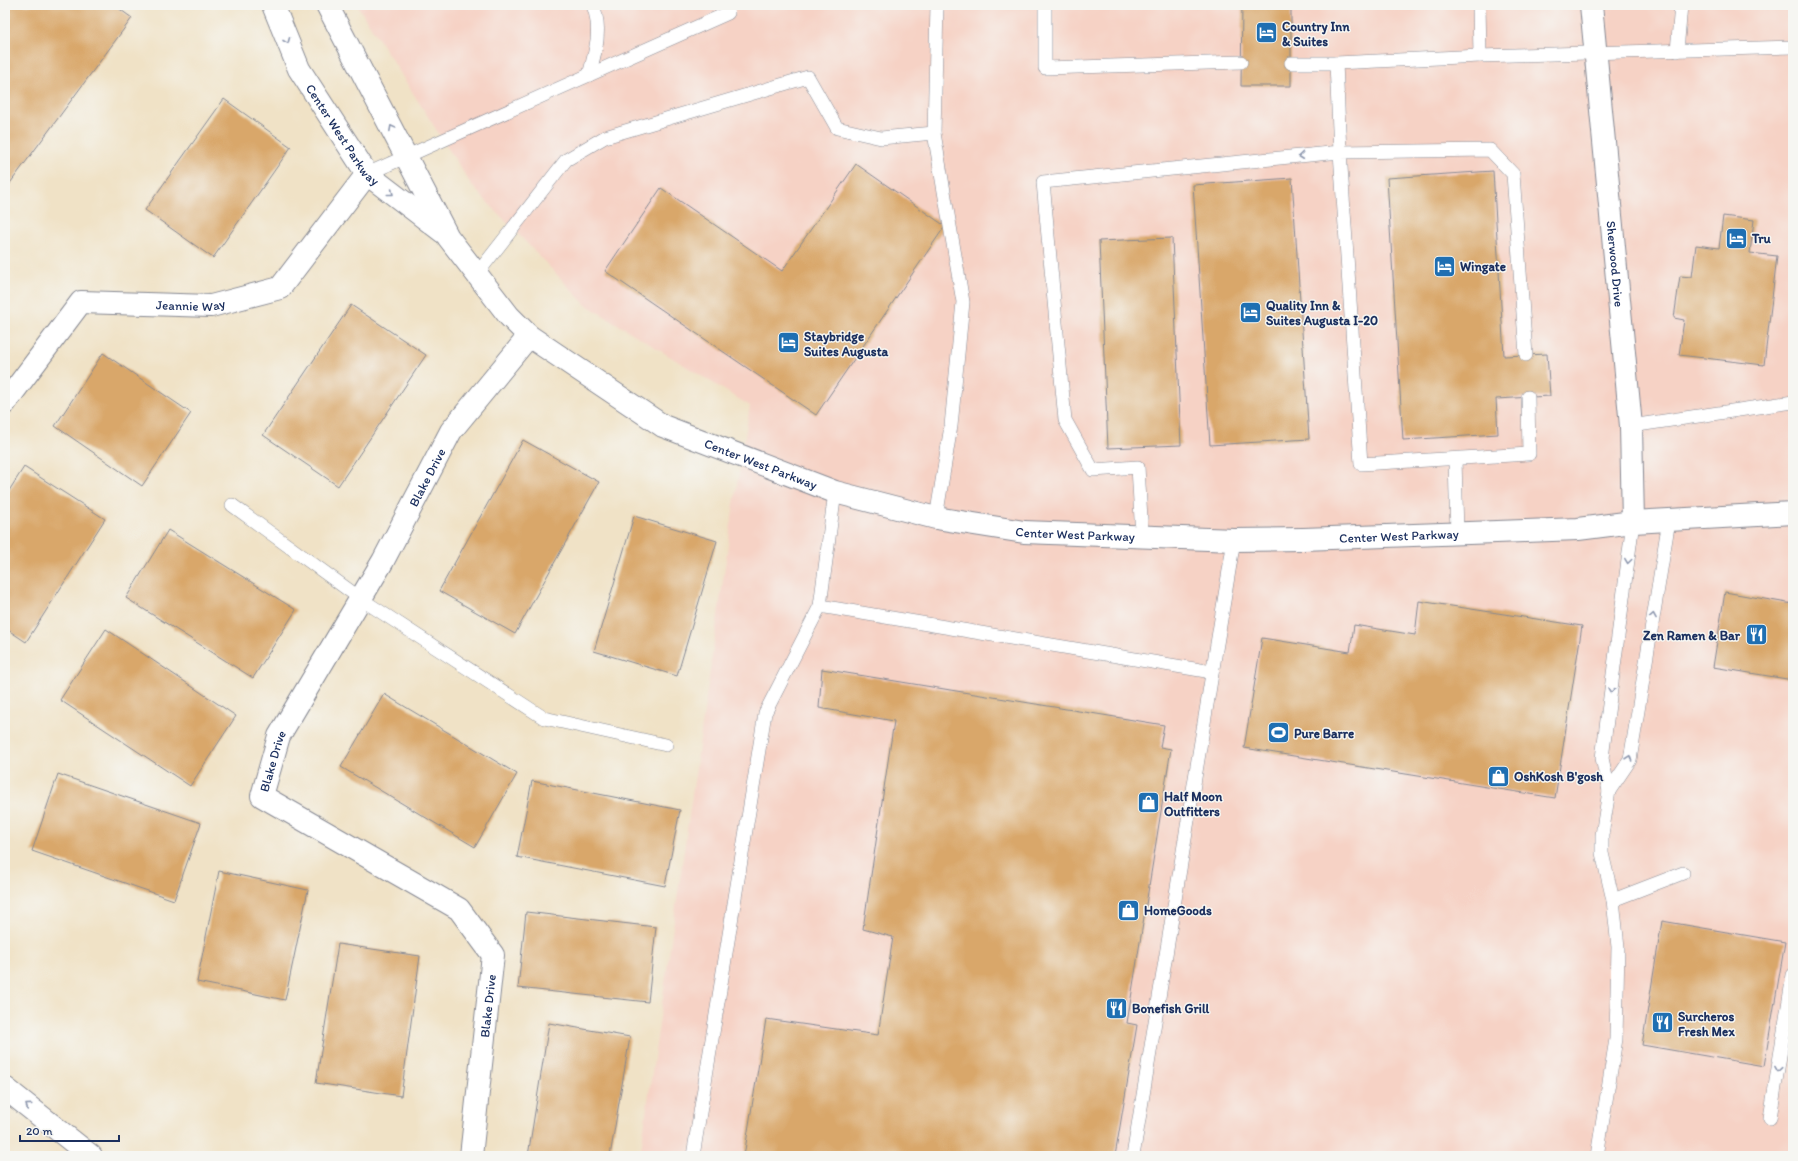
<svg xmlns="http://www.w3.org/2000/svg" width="1798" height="1161" font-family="Itim,sans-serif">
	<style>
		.built { fill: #f6d2c5 }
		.building { fill: #d9a76a }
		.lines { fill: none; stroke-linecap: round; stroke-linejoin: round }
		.lane-casing { stroke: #868892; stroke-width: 14 }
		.street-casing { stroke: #868892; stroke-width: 24 }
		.secondary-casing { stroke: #868892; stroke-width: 24 }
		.highway-casing { stroke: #868892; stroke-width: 24 }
		.lane { stroke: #fff; stroke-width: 13 }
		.street { stroke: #fff; stroke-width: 22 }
		.secondary { stroke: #fff; stroke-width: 22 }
		.highway { stroke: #fff; stroke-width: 22 }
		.oneway { stroke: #8d97ae }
		.labels { text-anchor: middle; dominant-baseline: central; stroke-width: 3; stroke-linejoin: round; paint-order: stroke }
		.poi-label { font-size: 13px; font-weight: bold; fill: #1b2f5e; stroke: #f6f6f2; text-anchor: start }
		.street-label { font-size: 13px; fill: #1b2f5e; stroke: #f6f6f2 }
	</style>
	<rect width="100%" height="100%" fill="#f6f6f2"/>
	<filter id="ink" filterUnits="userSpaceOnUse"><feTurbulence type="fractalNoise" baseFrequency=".025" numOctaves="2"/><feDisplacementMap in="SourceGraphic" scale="8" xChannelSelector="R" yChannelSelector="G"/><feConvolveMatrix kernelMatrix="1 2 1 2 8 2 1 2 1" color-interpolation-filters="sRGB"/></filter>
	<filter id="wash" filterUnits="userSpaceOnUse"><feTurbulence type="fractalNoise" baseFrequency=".012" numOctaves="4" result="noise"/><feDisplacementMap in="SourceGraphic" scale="16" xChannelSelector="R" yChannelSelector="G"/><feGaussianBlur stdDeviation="0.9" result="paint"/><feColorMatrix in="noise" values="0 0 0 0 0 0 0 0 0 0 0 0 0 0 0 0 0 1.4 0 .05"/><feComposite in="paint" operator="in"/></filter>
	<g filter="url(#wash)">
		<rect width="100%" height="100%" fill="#f0e2c6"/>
		<!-- built -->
		<path class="built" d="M357,5H1793V1156H640L734,504L750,406L585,304L472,186Z"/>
		<g id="blocks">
			<!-- building -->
			<g class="building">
				<path d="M5,5H114L132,18L5,190Z"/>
				<path d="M1242,5H1291V86H1241Z"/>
				<path d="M224,99L291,147L213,258L145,210Z"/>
				<path d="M856,164L945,226L816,415L605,271L661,188L782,271Z"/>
				<path d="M1493,171L1504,356L1547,354L1550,396L1496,399L1498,434L1403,440L1387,178Z"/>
				<path d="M1292,178L1309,439L1210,445L1193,185Z"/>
				<path d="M1723,216L1754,220L1750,253L1777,256L1764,365L1679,355L1684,320L1674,318L1680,276L1692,277L1696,245L1719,248Z"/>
				<path d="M1172,238L1181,445L1108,448L1099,241Z"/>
				<path d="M351,305L426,355L338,486L263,435Z"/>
				<path d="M103,353L191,413L142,486L55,426Z"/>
				<path d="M523,440L599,482L515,634L439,591Z"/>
				<path d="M24,467L105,519L26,642L5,628V497Z"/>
				<path d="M634,516L717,541L677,676L594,651Z"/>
				<path d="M168,530L296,610L253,678L126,598Z"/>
				<path d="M1725,592L1793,604V680L1713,667Z"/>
				<path d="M1419,601L1582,626L1555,798L1244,748L1262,638L1350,652L1354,625L1415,635Z"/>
				<path d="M106,629L236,716L190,786L60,700Z"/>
				<path d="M822,669L1164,725L1160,747L1171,749L1127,1023L1137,1025L1115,1156H744L766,1019L878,1035L893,937L863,929L894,721L819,708Z"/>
				<path d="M384,694L517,774L475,847L341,767Z"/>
				<path d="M58,774L201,823L174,900L32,851Z"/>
				<path d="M532,781L680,810L665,886L517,857Z"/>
				<path d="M219,871L308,890L285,1000L197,982Z"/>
				<path d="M526,912L656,927L648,1002L518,988Z"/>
				<path d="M1662,921L1785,942L1764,1066L1642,1045Z"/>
				<path d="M338,944L420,956L401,1096L316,1083Z"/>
				<path d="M549,1023L630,1037L610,1156H528Z"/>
			</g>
		</g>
	</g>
	<g filter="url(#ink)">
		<use href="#blocks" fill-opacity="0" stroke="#868892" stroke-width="1"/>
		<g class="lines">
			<defs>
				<g id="lane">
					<path d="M1045,5V68L1241,62"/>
					<path d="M1479,5L1480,56"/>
					<path d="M1677,51L1681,5"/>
					<path d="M1336,63L1480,56L1793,47"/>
					<path d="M589,75C596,50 602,30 593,5"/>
					<path d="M934,133L937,5"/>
					<path d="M367,174L728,13"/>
					<path d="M477,274L566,160L605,137L808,77L837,128L881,138L934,133L963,302L951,426L936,518"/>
					<path d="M1526,355L1513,174L1490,150L1340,152L1361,464L1529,454L1528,397"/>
					<path d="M1631,426L1793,402"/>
					<path d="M1455,459L1457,534"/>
					<path d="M232,505L361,599L544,718L666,745"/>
					<path d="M1142,536L1138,467L1093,470L1065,420L1043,182L1340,152L1336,63H1291"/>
					<path d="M820,606L1212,672"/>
					<path d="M1609,791L1630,760L1669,520"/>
					<path d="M1613,900L1683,873"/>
					<path d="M1770,1118L1793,975"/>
					<path d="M693,1156L765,713L820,606L835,492"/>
					<path d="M1133,1156L1234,540"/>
					<path d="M1597,1156L1616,1039L1618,947L1613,900L1602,853V835L1609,791L1602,758L1633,522"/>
				</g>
				<g id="street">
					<path id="s1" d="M273,5L299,69L367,174L443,232"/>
					<path id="s2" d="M327,5L448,237L509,316L529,336L663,426L835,492L936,518L1024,532L1234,540L1303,539L1578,529L1633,522L1793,513"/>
					<path id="s3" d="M5,403L81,302L211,306L280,288L367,174"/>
					<path id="s4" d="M471,1156L493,955L459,909L262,796L279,736L383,561L451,431L529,336"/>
				</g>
				<g id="secondary">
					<path id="s5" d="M1591,5L1631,426L1633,522"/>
				</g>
				<path id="highway" d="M5,1088L91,1156"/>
			</defs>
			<!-- lane casing -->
			<use href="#lane" class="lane-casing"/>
			<!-- street casing -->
			<use href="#street" class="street-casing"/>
			<!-- secondary casing -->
			<use href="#secondary" class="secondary-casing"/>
			<!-- highway casing -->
			<use href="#highway" class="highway-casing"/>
			<!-- lane -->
			<use href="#lane" class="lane"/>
			<!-- street -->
			<use href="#street" class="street"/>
			<!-- secondary -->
			<use href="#secondary" class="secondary"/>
			<!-- highway -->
			<use href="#highway" class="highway"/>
		</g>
		<!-- one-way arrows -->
		<defs><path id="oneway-chevron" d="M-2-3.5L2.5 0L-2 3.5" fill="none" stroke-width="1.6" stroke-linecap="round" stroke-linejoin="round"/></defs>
		<g class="oneway">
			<use href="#oneway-chevron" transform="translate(287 41) rotate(68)"/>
			<use href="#oneway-chevron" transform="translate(392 128) rotate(-118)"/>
			<use href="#oneway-chevron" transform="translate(1301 156) rotate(174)"/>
			<use href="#oneway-chevron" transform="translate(391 193) rotate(38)"/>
			<use href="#oneway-chevron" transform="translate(1628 561) rotate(98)"/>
			<use href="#oneway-chevron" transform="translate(1653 616) rotate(-81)"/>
			<use href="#oneway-chevron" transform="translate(1611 690) rotate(98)"/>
			<use href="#oneway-chevron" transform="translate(1629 758) rotate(-71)"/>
			<use href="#oneway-chevron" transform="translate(1778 1069) rotate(99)"/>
			<use href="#oneway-chevron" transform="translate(28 1106) rotate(-143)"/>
		</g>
	</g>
	<!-- icons -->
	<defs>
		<symbol id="hotel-square" viewBox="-11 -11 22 22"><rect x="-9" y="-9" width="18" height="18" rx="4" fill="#1f6fb2" stroke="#f6f6f2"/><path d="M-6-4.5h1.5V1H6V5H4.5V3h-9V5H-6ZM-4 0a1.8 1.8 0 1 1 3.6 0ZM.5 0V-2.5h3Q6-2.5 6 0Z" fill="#fff"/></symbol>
		<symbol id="restaurant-square" viewBox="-11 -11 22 22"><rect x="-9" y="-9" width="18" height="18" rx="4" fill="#1f6fb2" stroke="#f6f6f2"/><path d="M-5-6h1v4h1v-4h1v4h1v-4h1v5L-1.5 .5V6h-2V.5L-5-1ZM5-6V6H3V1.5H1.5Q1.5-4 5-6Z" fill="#fff"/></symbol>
		<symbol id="stadium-square" viewBox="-11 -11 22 22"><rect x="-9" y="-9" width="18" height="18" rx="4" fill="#1f6fb2" stroke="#f6f6f2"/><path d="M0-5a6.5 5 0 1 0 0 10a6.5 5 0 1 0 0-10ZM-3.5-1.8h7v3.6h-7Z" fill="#fff"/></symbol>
		<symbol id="shop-square" viewBox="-11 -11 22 22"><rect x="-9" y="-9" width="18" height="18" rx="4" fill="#1f6fb2" stroke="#f6f6f2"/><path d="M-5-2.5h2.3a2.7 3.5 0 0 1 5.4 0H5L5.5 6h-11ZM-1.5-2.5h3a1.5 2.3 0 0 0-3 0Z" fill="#fff"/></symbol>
	</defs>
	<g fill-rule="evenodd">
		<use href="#hotel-square" x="1254" y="20" width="25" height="25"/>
		<use href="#hotel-square" x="1724" y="226" width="25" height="25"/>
		<use href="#hotel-square" x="1432" y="254" width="25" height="25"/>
		<use href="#hotel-square" x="1238" y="300" width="25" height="25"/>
		<use href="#hotel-square" x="776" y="330" width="25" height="25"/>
		<use href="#restaurant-square" x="1744" y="622" width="25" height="25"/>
		<use href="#stadium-square" x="1266" y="720" width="25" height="25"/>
		<use href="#shop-square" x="1486" y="764" width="25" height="25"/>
		<use href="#shop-square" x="1136" y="790" width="25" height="25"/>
		<use href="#shop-square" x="1116" y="898" width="25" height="25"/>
		<use href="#restaurant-square" x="1104" y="996" width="25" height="25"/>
		<use href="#restaurant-square" x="1650" y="1010" width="25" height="25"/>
	</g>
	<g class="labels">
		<!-- poi labels -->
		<g class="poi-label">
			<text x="1282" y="26">Country Inn<tspan x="1282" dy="15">&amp; Suites</tspan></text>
			<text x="1752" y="238">Tru</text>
			<text x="1460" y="266">Wingate</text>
			<text x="1266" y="305">Quality Inn &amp;<tspan x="1266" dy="15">Suites Augusta I-20</tspan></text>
			<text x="804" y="336">Staybridge<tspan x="804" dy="15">Suites Augusta</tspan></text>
			<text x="1740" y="635" text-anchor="end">Zen Ramen &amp; Bar</text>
			<text x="1294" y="733">Pure Barre</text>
			<text x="1514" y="776">OshKosh B'gosh</text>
			<text x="1164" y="796">Half Moon<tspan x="1164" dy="15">Outfitters</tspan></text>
			<text x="1144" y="910">HomeGoods</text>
			<text x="1132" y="1008">Bonefish Grill</text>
			<text x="1678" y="1016">Surcheros<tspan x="1678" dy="15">Fresh Mex</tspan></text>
		</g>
		<!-- street labels -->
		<g class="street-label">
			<text stroke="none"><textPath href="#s1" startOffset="148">Center West Parkway</textPath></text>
			<text stroke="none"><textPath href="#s5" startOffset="260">Sherwood Drive</textPath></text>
			<text stroke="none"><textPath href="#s3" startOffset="236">Jeannie Way</textPath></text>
			<text stroke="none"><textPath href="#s2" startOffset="656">Center West Parkway</textPath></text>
			<text stroke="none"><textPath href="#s4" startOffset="847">Blake Drive</textPath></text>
			<text stroke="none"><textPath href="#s2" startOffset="980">Center West Parkway</textPath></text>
			<text stroke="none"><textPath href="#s2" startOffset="1304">Center West Parkway</textPath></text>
			<text stroke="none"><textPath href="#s4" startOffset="523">Blake Drive</textPath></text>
			<text stroke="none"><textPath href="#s4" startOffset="151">Blake Drive</textPath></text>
		</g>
	</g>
	<!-- margin -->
	<rect width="1798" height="1161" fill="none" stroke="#f6f6f2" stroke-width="20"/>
	<!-- scale -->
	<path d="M20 1135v6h99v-6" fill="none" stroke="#1b2f5e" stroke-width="2"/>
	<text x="26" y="1135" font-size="12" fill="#1b2f5e" stroke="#f6f6f2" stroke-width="3" paint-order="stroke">20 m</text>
</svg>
